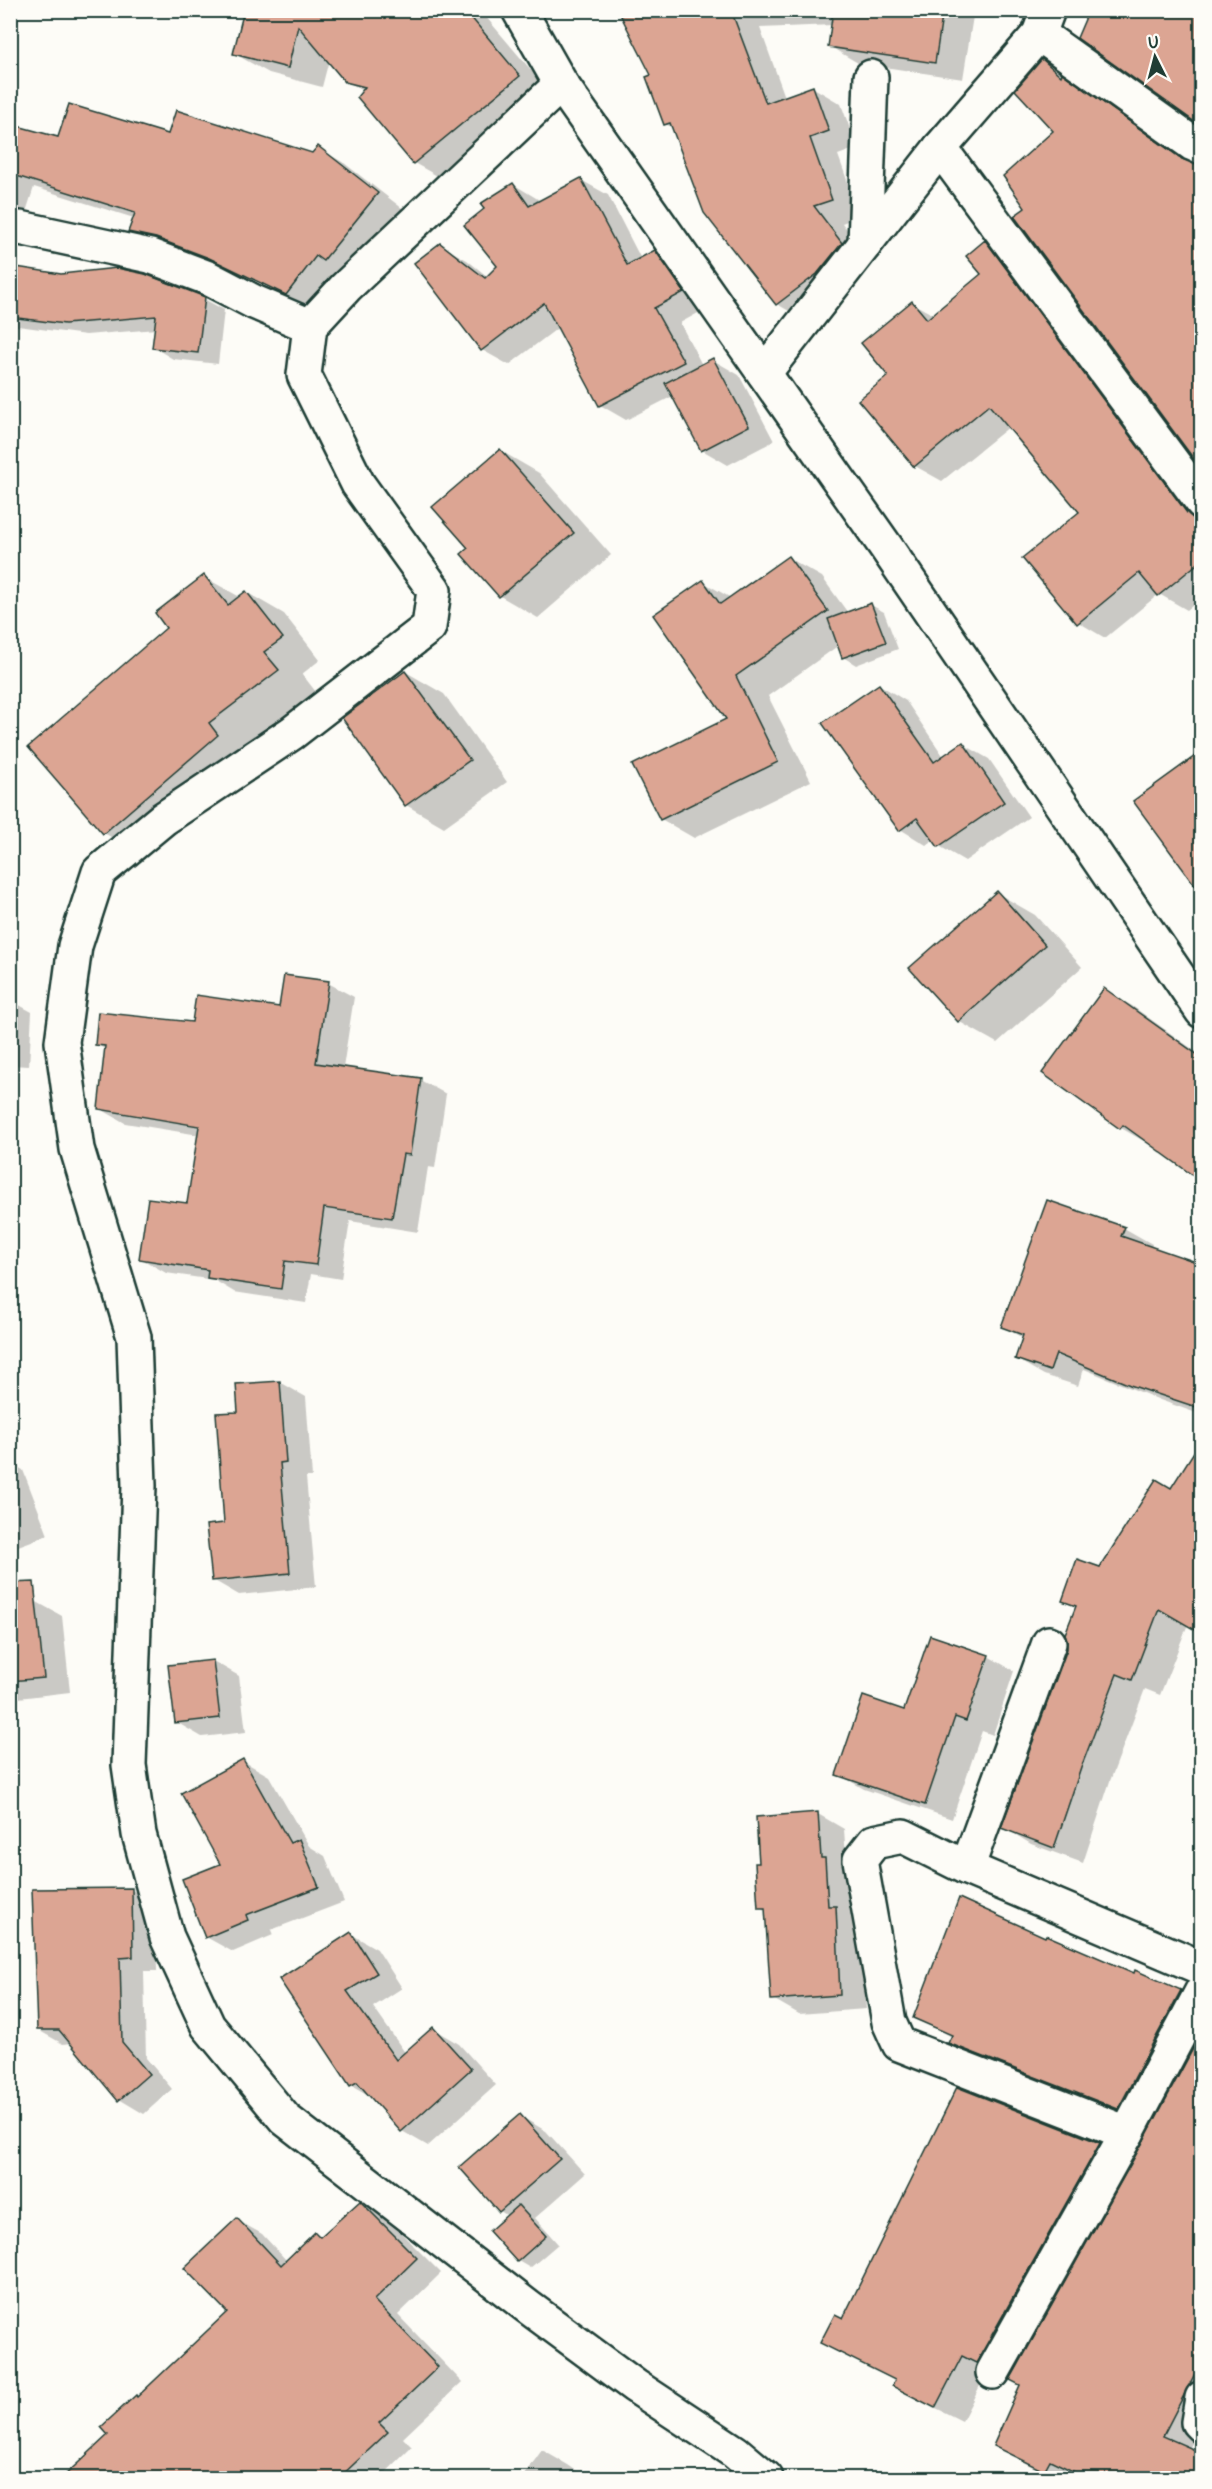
<svg xmlns="http://www.w3.org/2000/svg" width="1212" height="2489" font-family="Pangolin,sans-serif">
	<style>
		.shadow { fill: #0003 }
		.building { fill: #dca593; stroke: #1f3d34; stroke-width: 1.5 }
		.lines { fill: none; stroke-linecap: round; stroke-linejoin: round }
		.street-casing { stroke: #1f3d34; stroke-width: 38 }
		.street { stroke: #fdfcf7; stroke-width: 33 }
	</style>
	<rect width="100%" height="100%" fill="#fdfcf7"/>
	<filter id="ink" filterUnits="userSpaceOnUse"><feTurbulence type="fractalNoise" baseFrequency=".0167" numOctaves="2"/><feDisplacementMap in="SourceGraphic" scale="12" xChannelSelector="R" yChannelSelector="G"/><feConvolveMatrix kernelMatrix="1 2 1 2 8 2 1 2 1" color-interpolation-filters="sRGB"/></filter>
	<g filter="url(#ink)">
		<!-- shadow -->
		<g class="shadow">
			<path d="M251,10H480L553,96L448,182L414,163L364,91L346,81L329,60L322,87L269,73L235,54Z"/>
			<path d="M620,10H974L963,79L858,63L829,46L833,25L760,28L785,97L812,87L841,104L857,148L838,155L860,216L842,223L870,260L806,321L777,304L705,213L674,129L666,124L654,76Z"/>
			<path d="M1042,61L1070,77L1193,165L1027,208L1055,131Z"/>
			<path d="M10,125L59,138L169,136L313,155L318,148L344,163L403,209L350,275L313,309L232,269L182,252L156,247L130,231L134,218L34,187L26,212L10,208Z"/>
			<path d="M581,180L608,195L641,259L655,252L681,267L709,307L680,323L702,365L713,360L739,375L774,441L728,465L702,450L673,396L626,420L600,405L559,327L509,365L482,350L416,263L440,245L467,260L488,277L499,266L513,184L541,201Z"/>
			<path d="M985,242L1012,258L1202,513V598L1187,610L1159,594L1105,638L1078,622L1081,512L1009,427L942,481L915,466L890,376L912,303L934,315L983,275Z"/>
			<path d="M10,267L204,299L224,310L218,364L173,359L153,347L156,329L86,335L10,325Z"/>
			<path d="M501,451L539,473L611,555L538,618L500,596L470,548Z"/>
			<path d="M788,558L822,577L848,613L871,605L884,612L898,649L856,665L843,657L839,645L768,696L811,781L694,838L661,819L728,719L703,582L731,598Z"/>
			<path d="M204,577L240,597L246,592L284,614L320,660L302,674L316,692L246,746L142,855L104,833L168,628Z"/>
			<path d="M406,672L444,694L507,782L444,827L406,805Z"/>
			<path d="M880,685L906,701L944,757L963,744L989,759L1029,817L965,861L939,846L934,839L926,845L900,829Z"/>
			<path d="M997,893L1035,915L1082,967L997,1043L958,1021Z"/>
			<path d="M328,983L354,997L343,1068L420,1080L446,1094L435,1168L428,1167L418,1232L350,1221L341,1279L311,1274L306,1303L234,1292L214,1280L166,1273L140,1258L188,1205L199,1135L125,1123L99,1108L106,1050L97,1044L193,1024L280,1009Z"/>
			<path d="M1104,990L1132,1006L1202,1056V1191L1194,1186L1200,1178L1150,1143L1149,1144L1121,1128L1044,1073Z"/>
			<path d="M10,1000L32,1012L29,1066L10,1065Z"/>
			<path d="M1124,1228L1152,1244L1151,1248L1199,1265L1202,1262V1415L1160,1400L1084,1369L1078,1386L1044,1375L1016,1359L1023,1338L1003,1327Z"/>
			<path d="M280,1382L306,1397L312,1477H306L316,1587L239,1595L213,1580L226,1524L239,1413Z"/>
			<path d="M10,1463L23,1470L48,1535L10,1549Z"/>
			<path d="M1100,1569L1188,1624L1160,1695L1145,1689L1110,1781L1083,1863L1031,1844L1003,1827L1068,1650L1077,1608L1063,1600Z"/>
			<path d="M35,1601L62,1616L70,1692L10,1699V1604Z"/>
			<path d="M988,1656L1014,1671L993,1735L982,1731L952,1819L864,1789L838,1774L905,1712Z"/>
			<path d="M213,1661L239,1676L246,1732L202,1737L176,1722Z"/>
			<path d="M243,1761L269,1776L309,1846L325,1856L344,1902L271,1930L273,1935L233,1952L206,1937Z"/>
			<path d="M818,1814L844,1829L847,1873L863,1969L866,2009L799,2014L773,1999L766,1911L760,1907L761,1864Z"/>
			<path d="M10,1834L16,1913L10,1914Z"/>
			<path d="M132,1890L156,1904L157,1971H144L146,2058L172,2089L144,2114L119,2099L72,2043L63,2044L38,2030Z"/>
			<path d="M959,1900L1134,1975L1136,1972L1180,1992L1202,2004L1145,2123L976,2057L950,2042L952,2037L915,2017Z"/>
			<path d="M351,1934L377,1949L402,1988L373,2007L406,2054L433,2029L459,2044L496,2085L428,2146L402,2131L372,2097L351,2085L281,1980Z"/>
			<path d="M1202,2035V2425L1189,2449L1202,2454V2478H1086L1076,2473L1073,2478H1059L995,2445L1022,2385Z"/>
			<path d="M958,2089L1099,2144L1125,2159L988,2370L962,2421L920,2400L896,2381L822,2343L844,2320Z"/>
			<path d="M520,2116L546,2131L585,2174L535,2218L558,2244L530,2268L518,2261L508,2216L500,2211L461,2167Z"/>
			<path d="M360,2202L385,2217L441,2273L398,2315L462,2382L403,2438L412,2447L380,2478H81L73,2470L110,2435L138,2398L229,2312L237,2220L262,2234L287,2261L316,2234L322,2238Z"/>
			<path d="M10,2204L16,2211L10,2216Z"/>
			<path d="M542,2450L568,2465L587,2478H522Z"/>
		</g>
		<!-- building -->
		<g class="building">
			<path d="M244,10H465L520,76L413,164L357,97L365,87L345,82L298,26L288,68L233,54Z"/>
			<path d="M618,10H731L766,103L813,86L829,131L810,138L832,200L814,206L842,243L817,274L776,305L704,213L670,123L664,125L646,77L651,75Z"/>
			<path d="M833,10H943L935,63L828,47Z"/>
			<path d="M1089,10H1202V127L1077,38Z"/>
			<path d="M1042,59L1061,76L1062,73L1182,159L1202,166V470L1014,216L1025,208L1003,176L1053,131L1015,90Z"/>
			<path d="M69,104L168,134L176,110L312,153L318,146L378,193L323,261L316,256L286,295L209,258L156,238L128,232L135,213L10,174V124L58,137Z"/>
			<path d="M581,178L627,265L655,250L684,292L654,308L684,362L599,406L544,303L481,351L414,263L440,243L485,278L497,266L464,225L484,209L480,204L513,183L529,206Z"/>
			<path d="M985,240L1187,513L1194,519L1202,520V560L1158,596L1139,573L1077,624L1022,558L1079,512L989,405L914,467L858,400L888,376L861,343L912,301L927,319L981,274L966,256Z"/>
			<path d="M10,266L61,274L117,268L145,274L200,295L205,297L198,353L152,348L156,316L65,324L10,317Z"/>
			<path d="M713,358L749,426L701,451L665,383Z"/>
			<path d="M500,449L574,533L499,597L461,554L468,548L432,507Z"/>
			<path d="M788,556L828,611L736,676L778,762L660,820L632,765L726,719L653,615L703,580L720,604Z"/>
			<path d="M204,575L228,605L246,591L283,638L264,652L279,670L209,723L218,735L103,834L28,747L166,628L155,613Z"/>
			<path d="M871,603L886,642L842,658L828,619Z"/>
			<path d="M405,671L470,760L405,806L342,718Z"/>
			<path d="M879,684L934,762L963,742L1004,802L938,847L917,818L899,831L822,723Z"/>
			<path d="M1202,751V895L1133,801Z"/>
			<path d="M997,891L1045,945L958,1022L909,968Z"/>
			<path d="M284,975L329,981L316,1063L421,1078L410,1155L403,1154L392,1218L324,1208L316,1265L285,1261L281,1289L207,1278L208,1270L139,1259L148,1198L187,1203L199,1126L98,1109L105,1046L95,1045L98,1012L192,1022L196,995L279,1007Z"/>
			<path d="M1104,988L1202,1058V1182L1123,1125L1120,1129L1042,1073Z"/>
			<path d="M1047,1200L1125,1227L1121,1236L1202,1264V1409L1130,1385L1056,1354L1050,1371L1015,1359L1023,1335L1001,1327Z"/>
			<path d="M280,1381L286,1462L280,1463L290,1573L212,1581L206,1525L224,1523L216,1413L238,1412L236,1384Z"/>
			<path d="M1202,1439V1634L1159,1609L1132,1680L1117,1674L1082,1765L1054,1848L1001,1828L1067,1649V1640L1065,1634L1076,1606L1062,1601L1077,1559L1100,1567L1156,1479L1171,1488Z"/>
			<path d="M34,1582L44,1678L10,1681V1583Z"/>
			<path d="M930,1635L989,1655L966,1721L955,1717L925,1805L836,1775L863,1696L904,1710Z"/>
			<path d="M213,1660L220,1718L175,1723L168,1665Z"/>
			<path d="M243,1759L290,1843L299,1839L319,1887L246,1915L248,1920L205,1938L182,1879L220,1864L181,1793Z"/>
			<path d="M818,1812L821,1858H825L828,1906H836L840,1995L771,2000L765,1908H758L755,1863H759L756,1817Z"/>
			<path d="M132,1888L133,1957L120,1958L122,2042L149,2074L118,2101L59,2030H37L32,1889Z"/>
			<path d="M959,1898L1045,1937L1046,1935L1134,1973L1135,1970L1181,1990L1118,2109L948,2043L952,2035L913,2018Z"/>
			<path d="M351,1932L377,1973L347,1991L396,2060L433,2027L471,2069L401,2132L357,2082L350,2086L279,1979Z"/>
			<path d="M1202,2032V2360L1163,2436L1202,2453V2478H1087L1050,2460L1044,2471L993,2446L1020,2385L1010,2380L1143,2142Z"/>
			<path d="M957,2087L1100,2143L976,2363L962,2356L935,2408L892,2386L895,2380L820,2343L835,2314L843,2318Z"/>
			<path d="M520,2114L560,2159L499,2212L459,2167Z"/>
			<path d="M360,2201L417,2258L374,2300L438,2367L379,2423L388,2432L339,2478H62L108,2435L101,2427L136,2395L137,2397L227,2312L184,2268L237,2218L281,2265L315,2232L320,2237Z"/>
			<path d="M518,2205L546,2236L517,2262L489,2231Z"/>
		</g>
		<g class="lines">
			<defs>
				<g id="street">
					<path d="M519,10L561,84L886,547L1202,1011"/>
					<path d="M1039,34L1193,144L1202,148"/>
					<path d="M561,84L346,287L310,326L304,375L358,484L434,590L429,627L292,733L163,819L99,872L75,946L62,1042L77,1149L134,1337L139,1486L129,1765L139,1834L167,1937L208,2026L285,2119L528,2307L635,2386L735,2452L766,2478"/>
					<path d="M940,148L1202,502"/>
					<path d="M20,228L150,256L208,278L254,302L310,326"/>
					<path d="M865,244L871,77"/>
					<path d="M764,373L940,148L1039,34L1048,10"/>
					<path d="M967,1868L1049,1643"/>
					<path d="M1127,2133L899,2044L889,2022L860,1860L874,1842L903,1836L967,1868L1202,1968"/>
					<path d="M993,2372L1127,2133L1202,1991"/>
					<path d="M1202,2398L1198,2422L1202,2426"/>
				</g>
			</defs>
			<!-- street casing -->
			<use href="#street" class="street-casing"/>
			<!-- street -->
			<use href="#street" class="street"/>
		</g>
	</g>
	<!-- margin -->
	<rect width="1212" height="2489" fill="none" stroke="#fdfcf7" stroke-width="36"/>
	<rect x="18" y="18" width="1176" height="2453" fill="none" stroke="#1f3d34" stroke-width="2" filter="url(#ink)"/>
	<!-- north arrow -->
	<g transform="translate(1155 57) rotate(354)" stroke="#fdfcf7" stroke-width="4.5" paint-order="stroke">
	<path d="M0-4.5L10 22L0 15L-10 22Z" fill="#1f3d34"/>
	<text y="-9" font-size="16" font-weight="bold" text-anchor="middle" fill="#1f3d34">U</text>
	</g>
</svg>
